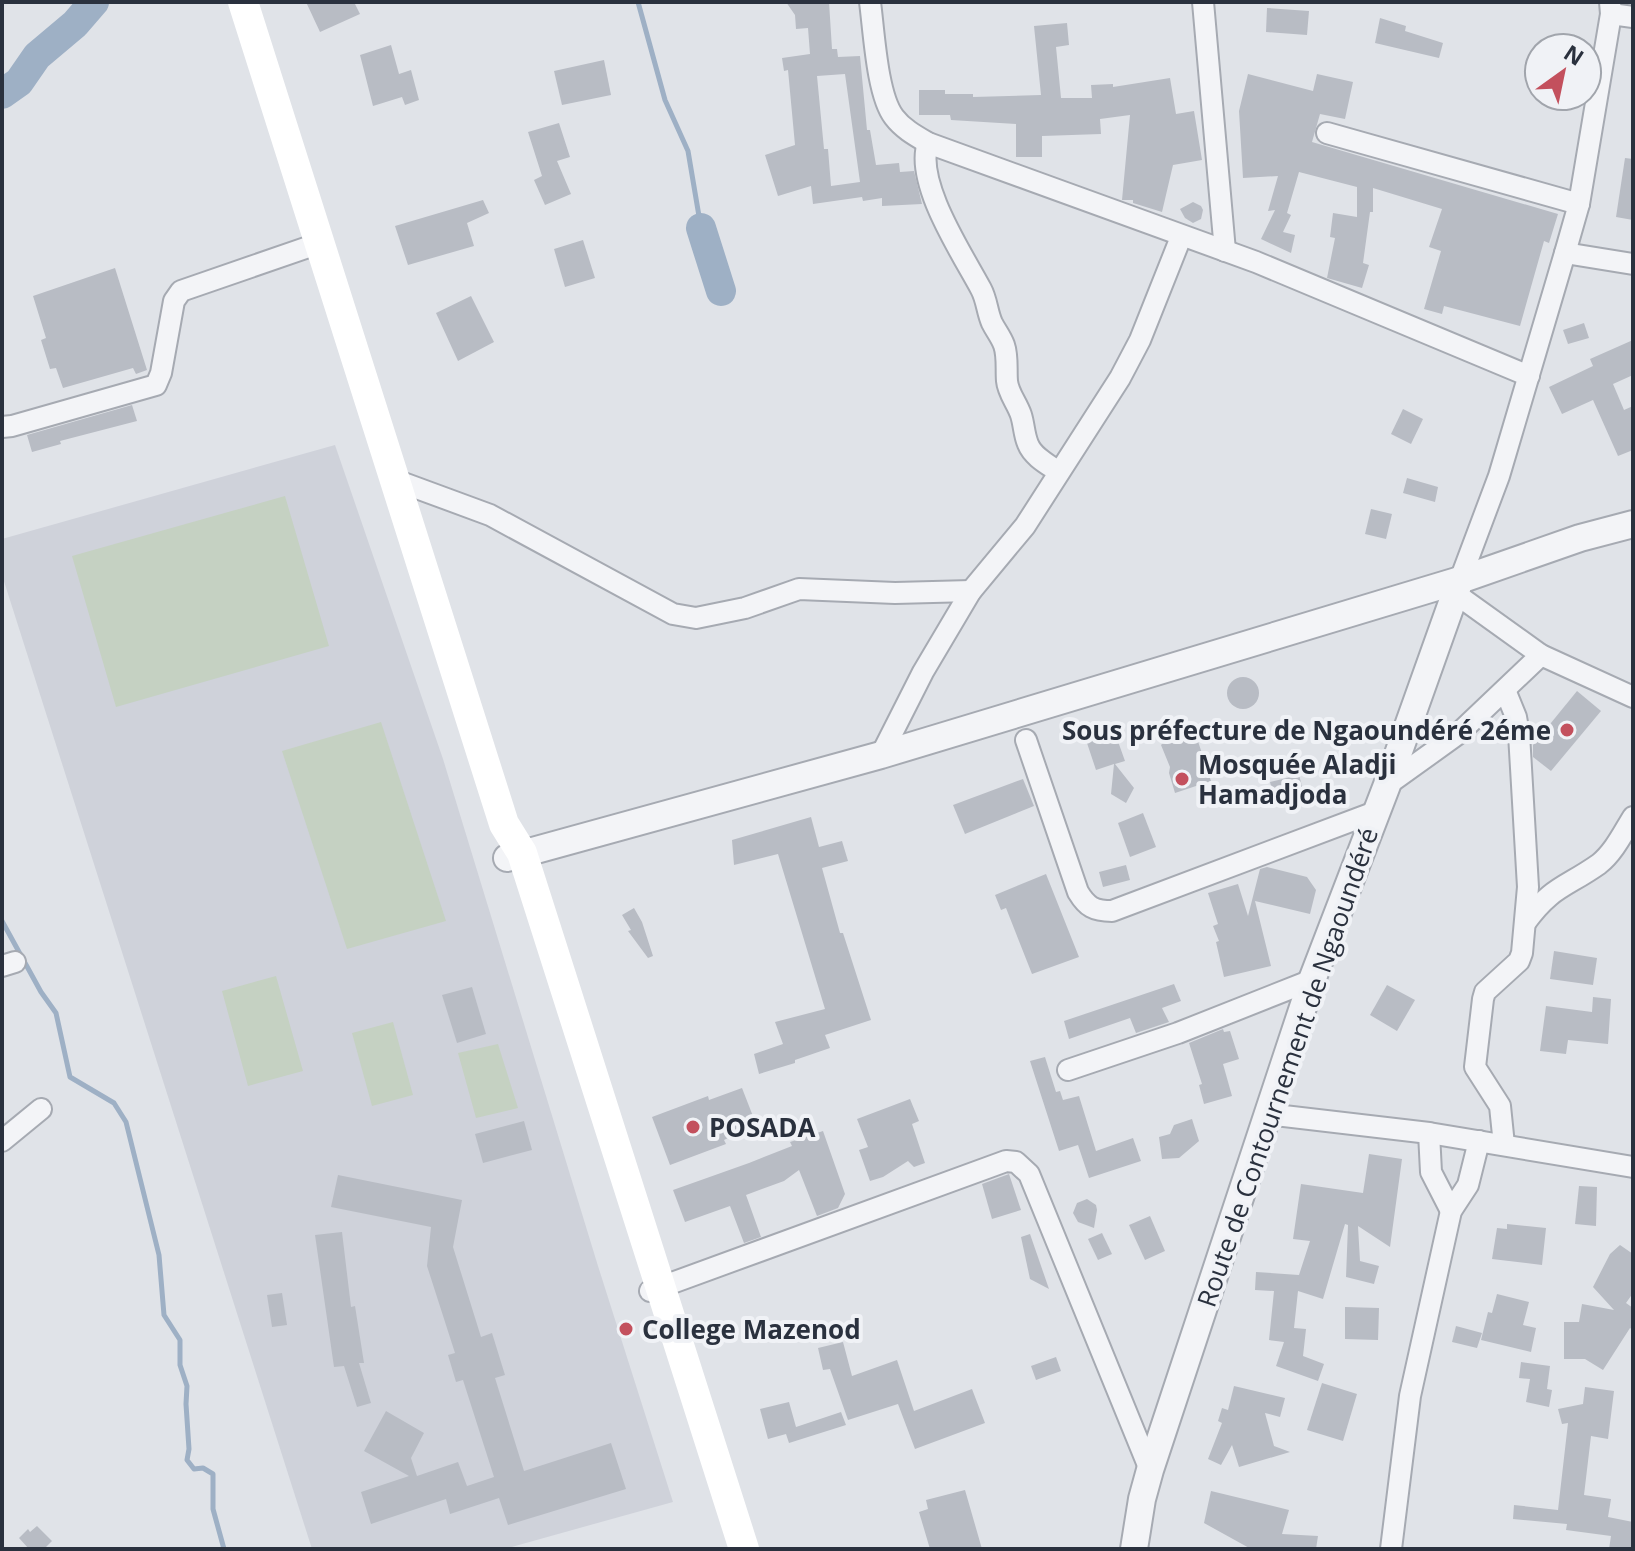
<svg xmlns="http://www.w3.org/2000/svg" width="1635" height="1551" font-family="'Open Sans',sans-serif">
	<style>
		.built { fill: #cfd2da }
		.green { fill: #c5d1c2 }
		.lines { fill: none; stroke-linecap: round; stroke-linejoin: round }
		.stream { stroke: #9eb0c5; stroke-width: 5 }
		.river { stroke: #9eb0c5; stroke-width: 30 }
		.building { fill: #b8bcc4; fill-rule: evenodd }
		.minor-casing { stroke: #a6aab2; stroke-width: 24 }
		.tertiary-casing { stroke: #a6aab2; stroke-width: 30 }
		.minor { stroke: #f3f4f7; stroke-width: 20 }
		.tertiary { stroke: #f3f4f7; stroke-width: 26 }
		.secondary { stroke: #fff; stroke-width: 30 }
		.poi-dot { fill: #c3505d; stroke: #f0f2f6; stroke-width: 3 }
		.labels { text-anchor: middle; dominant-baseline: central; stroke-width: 8; stroke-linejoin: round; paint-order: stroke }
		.poi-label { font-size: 26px; font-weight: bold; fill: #2a313e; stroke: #f0f2f6; text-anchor: start }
		.street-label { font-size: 26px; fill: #2a313e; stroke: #f0f2f6 }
	</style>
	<rect width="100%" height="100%" fill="#e0e3e8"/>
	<!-- built -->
	<path class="built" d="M335,445L443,759L598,1266L673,1502L504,1549H312L2,575V539Z"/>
	<!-- green -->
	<g class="green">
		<path d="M285,496L329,646L116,707L72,556Z"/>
		<path d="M381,722L446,921L347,949L282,751Z"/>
		<path d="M276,976L303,1071L248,1086L222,991Z"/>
		<path d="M393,1022L413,1095L372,1106L352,1033Z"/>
		<path d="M498,1044L518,1108L476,1118L458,1053Z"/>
	</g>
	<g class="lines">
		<!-- stream -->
		<g class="stream">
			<path d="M638,2L665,100L688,151L701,228"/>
			<path d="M2,921L41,992L56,1013L70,1077L114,1103L126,1122L159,1255L164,1315L180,1340V1365L187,1386L186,1404L189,1449L187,1460L194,1469L203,1468L213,1474V1509L224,1549"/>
		</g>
		<!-- river -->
		<g class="river">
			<path d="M2,94L19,82L37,56L75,24L94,2"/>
			<path d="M701,228L721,291"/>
		</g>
	</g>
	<!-- building -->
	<g class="building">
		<path d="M306,2H354L360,14L320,32Z"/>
		<path d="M786,2H829L832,49H837L838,57L860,56L867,130H870L876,165L899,163L900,172L914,171L922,204L882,206V198L863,201L862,197L813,204L811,186L778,196L765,155L795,145L788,70L784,71L782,58L810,54L808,28L796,29L795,15ZM845,74L860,182L831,186L828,149H824L817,76Z"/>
		<path d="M1267,8L1309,11L1307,35L1266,32Z"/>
		<path d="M1380,18L1406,26L1405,31L1443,43L1439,58L1375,43Z"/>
		<path d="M1067,23L1069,45L1056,47L1061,98H1092L1091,85L1113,84V87L1170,78L1176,114L1194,111L1202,160L1173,165L1162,212L1133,203V200H1122L1130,115L1100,119L1101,134L1042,136V157H1016V124L951,120L950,115H919V90H945V94H973V97L1041,95L1034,26Z"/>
		<path d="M391,45L399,74L411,70L419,100L405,105L402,97L373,106L360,55Z"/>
		<path d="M604,60L611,95L562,105L554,71Z"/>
		<path d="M1248,74L1313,91L1317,74L1353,82L1345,119L1320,114L1312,142L1558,214L1549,243L1544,241L1520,326L1444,306L1442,314L1424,309L1441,251L1429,247L1442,209L1373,188V212H1370L1363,263L1369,265L1362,288L1327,278L1335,238L1330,237L1333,213L1357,217V187L1299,172L1287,213L1291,215L1283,232L1295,235L1291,253L1261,239L1275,210L1268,211L1278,176L1243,178L1239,111Z"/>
		<path d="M559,123L570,157L557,161L571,194L545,205L534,180L542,176L528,132Z"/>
		<path d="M1625,158L1633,159V220L1616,217Z"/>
		<path d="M483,200L489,213L467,223L474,246L408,265L395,226Z"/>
		<path d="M1193,202L1201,206L1203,210L1201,219L1193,223L1185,218L1180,209Z"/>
		<path d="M583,240L595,278L565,287L554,249Z"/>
		<path d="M115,268L147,370L136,374L133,368L63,388L56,368L50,369L41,340L46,338L33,296Z"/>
		<path d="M471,296L494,342L458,361L436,313Z"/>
		<path d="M1584,323L1589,338L1568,344L1563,330Z"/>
		<path d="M1633,340V375L1613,384L1624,410L1633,406V450L1618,456L1593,400L1562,414L1549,387L1593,366L1590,359Z"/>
		<path d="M132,405L137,421L60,441L61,444L32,452L27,435Z"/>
		<path d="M1403,409L1423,419L1411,444L1391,434Z"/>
		<path d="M1407,478L1438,487L1435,502L1403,493Z"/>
		<path d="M1371,509L1392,514L1386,539L1365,534Z"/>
		<circle cx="1243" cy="693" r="16"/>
		<path d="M1577,691L1601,711L1551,771L1533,757V745Z"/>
		<path d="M1194,729L1211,781L1175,793L1169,773L1170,767L1161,745L1169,737Z"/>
		<path d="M1115,733L1125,761L1115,764L1134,788L1126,803L1111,794L1114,764L1096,770L1087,743Z"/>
		<path d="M1299,775L1305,797L1276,805L1270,782Z"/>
		<path d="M1023,779L1034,806L965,834L953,805Z"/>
		<path d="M1143,813L1156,847L1130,857L1118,823Z"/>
		<path d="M811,817L819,847L842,841L848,861L822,868L840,933H843L871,1020L825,1035L830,1048L795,1060V1063L759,1074L754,1054L783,1044L775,1022L825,1009L778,854L734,865L732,840Z"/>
		<path d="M1126,865L1130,880L1103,887L1099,872Z"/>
		<path d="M1267,867L1307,877L1316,890L1310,914L1255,901L1271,966L1224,977L1216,942L1219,941L1213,926L1218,924L1208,893L1238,884L1248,916L1260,869Z"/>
		<path d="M1046,874L1079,957L1032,974L1006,908L1001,910L995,895Z"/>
		<path d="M634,908L642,922L653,956L648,958L628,931L631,930L622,915Z"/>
		<path d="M1554,951L1597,958L1593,985L1550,979Z"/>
		<path d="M1174,984L1181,1001L1162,1008L1169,1022L1136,1033L1130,1018L1069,1039L1064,1021Z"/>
		<path d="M1387,985L1415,1000L1397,1031L1370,1015Z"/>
		<path d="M472,987L486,1034L457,1043L442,995Z"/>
		<path d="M1593,997L1611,999L1608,1044L1568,1040L1566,1054L1540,1051L1546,1006L1592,1012Z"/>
		<path d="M1223,1029L1224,1032L1230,1031L1239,1059L1223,1064L1232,1096L1204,1104L1199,1085L1202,1084L1189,1043Z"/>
		<path d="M1045,1057L1056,1092L1060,1091L1063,1100L1079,1096L1096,1151L1133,1138L1141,1161L1089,1178L1078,1145L1059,1151L1030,1061Z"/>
		<path d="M742,1088L756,1124L724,1140L726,1144L670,1165L652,1117L708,1096L709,1100Z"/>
		<path d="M910,1099L919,1121L912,1124L925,1163L914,1167L908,1161L883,1177L870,1181L859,1150L868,1147L857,1119Z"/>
		<path d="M1192,1119L1199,1141L1179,1158L1162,1159L1159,1137L1170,1134L1174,1125Z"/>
		<path d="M524,1121L532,1150L483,1163L475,1134Z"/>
		<path d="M823,1131L845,1194L838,1208L817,1216L799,1170L784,1181L746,1195L761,1237L744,1243L730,1206L685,1222L673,1190L749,1163L792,1146L790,1142Z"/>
		<path d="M1369,1154L1402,1159L1390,1247L1358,1226L1360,1261L1379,1266L1374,1284L1346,1277L1348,1225L1345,1224L1323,1299L1298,1291L1294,1328L1306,1329L1303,1356L1324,1364L1318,1381L1276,1366L1284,1342L1269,1340L1274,1291L1255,1290L1256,1272L1299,1275L1310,1241L1293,1239L1301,1184L1363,1193Z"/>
		<path d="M1009,1174L1021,1210L992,1219L982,1184Z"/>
		<path d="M338,1175L462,1200L453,1247L481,1337L492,1333L505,1375L495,1378L524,1471L611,1443L626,1489L508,1525L499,1498L450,1514L446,1499L371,1524L361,1492L409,1476L364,1451L386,1411L424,1433L411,1458L417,1476L458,1462L467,1486L494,1477L463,1380L456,1382L448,1355L455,1353L427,1266L431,1227L331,1207Z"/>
		<path d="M1579,1186L1597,1187L1596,1226L1575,1224Z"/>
		<path d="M1087,1199L1096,1205L1097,1210L1094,1228L1078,1222L1073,1213L1077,1203Z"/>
		<path d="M1150,1216L1165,1251L1145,1260L1129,1225Z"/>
		<path d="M1507,1224L1546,1228L1542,1265L1492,1259L1497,1228L1507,1229Z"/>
		<path d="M342,1232L351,1307L355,1306L364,1363H359L371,1403L357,1407L344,1366L334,1367L315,1235Z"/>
		<path d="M1102,1233L1112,1254L1098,1260L1088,1239Z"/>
		<path d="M1030,1234L1049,1289L1030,1279L1021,1237Z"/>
		<path d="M1620,1245L1633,1254V1293L1626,1303L1633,1308V1330L1630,1328L1603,1370L1585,1359H1564V1322H1579L1582,1304L1614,1310L1593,1287L1610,1254Z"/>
		<path d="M282,1293L287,1325L272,1327L267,1295Z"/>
		<path d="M1497,1294L1529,1302L1523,1325L1536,1328L1531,1352L1481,1340L1488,1312L1492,1313Z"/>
		<path d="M1345,1307L1379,1308L1378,1340L1345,1339Z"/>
		<path d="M1456,1326L1482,1333L1477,1348L1452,1342Z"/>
		<path d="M843,1342L852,1376L897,1360L914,1411L972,1389L985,1423L915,1449L898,1404L848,1420L830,1369L823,1370L818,1348Z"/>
		<path d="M1056,1357L1061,1371L1036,1380L1031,1366Z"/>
		<path d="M1521,1362L1550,1366L1547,1389L1552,1390L1549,1407L1526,1402L1530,1379L1519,1378Z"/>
		<path d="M1322,1383L1357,1394L1343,1441L1307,1430Z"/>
		<path d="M1234,1386L1285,1398L1280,1417L1265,1413L1274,1446L1290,1452L1239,1467L1232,1445L1221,1465L1208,1459L1222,1423L1218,1421L1222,1408L1228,1410Z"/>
		<path d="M1585,1387L1614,1391L1608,1439L1591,1436L1584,1495L1611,1499L1608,1517L1633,1522V1549H1609L1611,1536L1566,1530L1567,1524L1513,1519L1514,1505L1558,1510L1568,1423L1562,1424L1558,1409L1583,1404Z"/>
		<path d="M789,1402L796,1427L841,1412L846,1425L789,1443L786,1434L768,1439L760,1409Z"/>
		<path d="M965,1490L982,1549H930L919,1512L928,1509L926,1500Z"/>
		<path d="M1211,1491L1289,1510L1282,1534L1318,1536L1316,1549H1251L1204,1523Z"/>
		<path d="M37,1526L52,1541L44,1549H29L19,1538L28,1529L30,1532Z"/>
	</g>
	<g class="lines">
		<defs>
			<g id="minor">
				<path d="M870,2C874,32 877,95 894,117C903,129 916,136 928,143L1256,262L1529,376"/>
				<path d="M1203,2L1225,251"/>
				<path d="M1611,14L1633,17"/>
				<path d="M1327,133L1579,204"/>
				<path d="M928,143C914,182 963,255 981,289C987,300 987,312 992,323C996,331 1001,337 1004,345C1008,356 1006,369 1007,381C1008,393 1017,403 1021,415C1024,424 1024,435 1028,444C1033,457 1049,465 1059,472"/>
				<path d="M1565,253L1633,264"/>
				<path d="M2,427L12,426L156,385L161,373L174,301L181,291L320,243"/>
				<path d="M395,480L490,515L673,614L696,618L745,608L799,589L895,593L971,591"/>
				<path d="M1460,580L1499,476L1565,253L1579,204L1611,14L1610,2"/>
				<path d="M1456,594L1541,655L1633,697"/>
				<path d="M1026,740L1078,892C1087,907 1094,911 1112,911L1375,812"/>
				<path d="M881,755L923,672L971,591L1025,526L1120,378L1140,340L1181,237"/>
				<path d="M1387,785L1458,734L1541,655"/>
				<path d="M1525,923C1552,886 1565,888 1599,864C1614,852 1623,833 1633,817"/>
				<path d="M2,966L15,962"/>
				<path d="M1068,1070L1178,1033L1312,980"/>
				<path d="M1267,1114L1429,1133L1633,1167"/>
				<path d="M1429,1133L1431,1172L1451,1211"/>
				<path d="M2,1141L41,1109"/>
				<path d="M1504,1145L1500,1106L1475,1067L1483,999L1485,992L1519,961L1522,953L1528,887L1519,734L1516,717L1505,690"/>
				<path d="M650,1291L1006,1161L1016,1162L1029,1174L1150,1470"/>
				<path d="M1391,1549L1410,1396L1451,1211L1468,1185L1479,1141"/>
			</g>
			<g id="tertiary">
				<path d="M507,858L881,755L1460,580"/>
				<path d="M1134,1549L1142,1499L1150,1470L1312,980L1387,785L1460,580L1580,538L1633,524"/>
			</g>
		</defs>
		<!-- minor casing -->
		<use href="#minor" class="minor-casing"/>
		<!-- tertiary casing -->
		<use href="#tertiary" class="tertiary-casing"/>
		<!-- minor -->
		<use href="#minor" class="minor"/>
		<!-- tertiary -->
		<use href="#tertiary" class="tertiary"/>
		<!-- secondary -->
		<path class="secondary" d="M243,2L504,824L522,853L744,1549"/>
	</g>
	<!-- markers -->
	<g class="poi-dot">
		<circle cx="1567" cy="730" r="8"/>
		<circle cx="1182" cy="779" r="8"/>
		<circle cx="693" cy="1127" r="8"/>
		<circle cx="626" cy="1329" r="8"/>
	</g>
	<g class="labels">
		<!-- poi labels -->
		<g class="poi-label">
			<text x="1551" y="730" text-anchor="end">Sous préfecture de Ngaoundéré 2éme</text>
			<text x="1198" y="764">Mosquée Aladji<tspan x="1198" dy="30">Hamadjoda</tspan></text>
			<text x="709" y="1127">POSADA</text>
			<text x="642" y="1329">College Mazenod</text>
		</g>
		<!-- street labels -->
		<g class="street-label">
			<text transform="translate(1287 1067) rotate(-71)">Route de Contournement de Ngaoundéré</text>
		</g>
	</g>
	<!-- border -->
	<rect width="1635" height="1551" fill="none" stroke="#2a313e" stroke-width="8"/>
	<!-- north arrow -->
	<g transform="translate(1563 72) rotate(33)"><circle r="38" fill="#f0f2f6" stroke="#a1a5ac" stroke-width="2"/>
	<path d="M0-6L14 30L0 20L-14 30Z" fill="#c3505d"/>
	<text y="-12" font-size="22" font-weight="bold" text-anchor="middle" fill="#2a313e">N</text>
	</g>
</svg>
